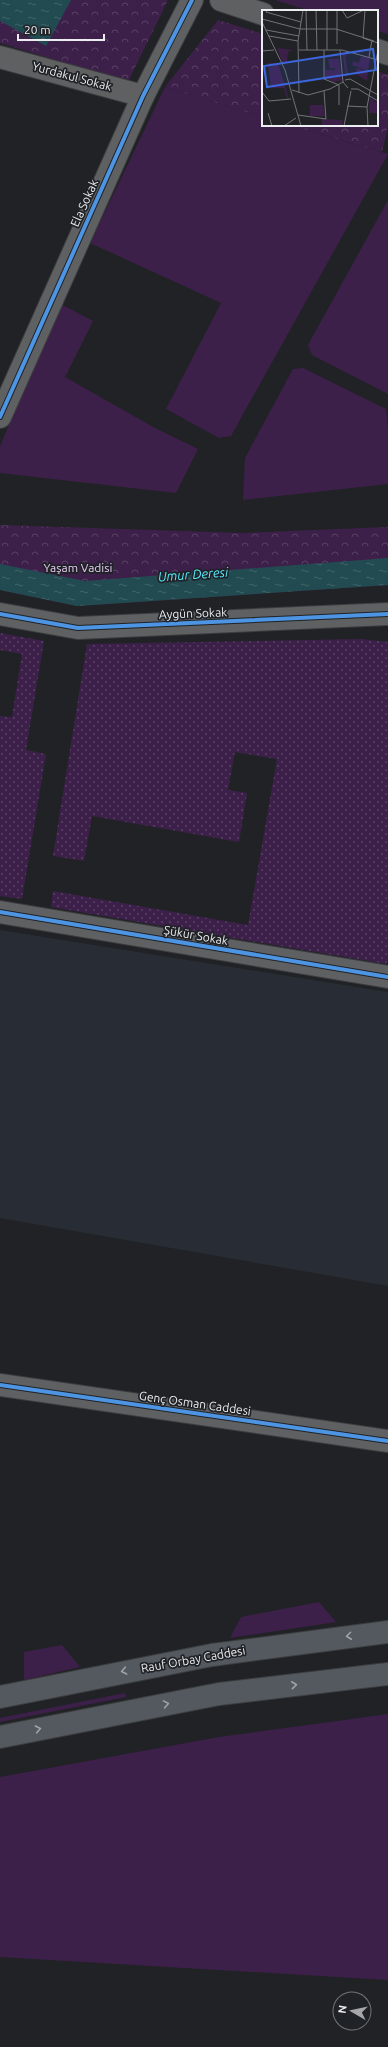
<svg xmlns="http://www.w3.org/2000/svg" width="388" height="2047" font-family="Ubuntu,sans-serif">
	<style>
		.built { fill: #282d35 }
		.grass { fill: #3d204a }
		.park { fill: url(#park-crowns) }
		.garden { fill: url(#garden-dots) }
		.water { fill: url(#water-ripples) }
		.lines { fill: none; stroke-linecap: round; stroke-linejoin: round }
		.minor-casing { stroke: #3b3d3f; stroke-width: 24 }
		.major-casing { stroke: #3b3d3f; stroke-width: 24 }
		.minor { stroke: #5f6061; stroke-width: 22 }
		.major { stroke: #53595e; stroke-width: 22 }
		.cycleway-casing { stroke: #1f2226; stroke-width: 6 }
		.cycleway { stroke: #4d94e3; stroke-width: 4 }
		.oneway { stroke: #a0a3a7 }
		.labels { text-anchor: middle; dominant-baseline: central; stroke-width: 3.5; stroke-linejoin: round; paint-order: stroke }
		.street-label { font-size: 12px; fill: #ecedf0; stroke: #1f2226 }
		.park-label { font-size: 12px; fill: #e7ccf5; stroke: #1f2226 }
		.water-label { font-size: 13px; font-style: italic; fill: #57ecfe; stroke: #1f2226 }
		.inset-road { fill: none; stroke: #727376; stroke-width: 1 }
		.view { fill: #3c66dc; fill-opacity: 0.15; stroke: #3c66dc; stroke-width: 2 }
		.inset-edge { fill: none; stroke: #ecedf0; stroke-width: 2 }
	</style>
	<defs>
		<pattern id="park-crowns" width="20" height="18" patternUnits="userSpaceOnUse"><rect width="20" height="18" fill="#3d204a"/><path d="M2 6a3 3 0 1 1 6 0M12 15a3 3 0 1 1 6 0" fill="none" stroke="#594164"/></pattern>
		<pattern id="garden-dots" width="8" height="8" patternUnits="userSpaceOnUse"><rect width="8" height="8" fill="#3d204a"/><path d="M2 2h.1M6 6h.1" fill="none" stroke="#594164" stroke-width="1.8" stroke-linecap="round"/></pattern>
		<pattern id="water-ripples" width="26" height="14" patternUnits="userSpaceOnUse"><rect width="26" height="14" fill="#214b51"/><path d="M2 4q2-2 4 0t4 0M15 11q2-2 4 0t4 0" fill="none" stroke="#41656a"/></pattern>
	</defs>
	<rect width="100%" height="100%" fill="#202225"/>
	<!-- built -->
	<path class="built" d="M0,930L388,992V1286L0,1218Z"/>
	<!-- grass -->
	<g class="grass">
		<path d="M275,0H388V34L377,31V11H311Z"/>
		<path d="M165,87L263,117V125H290L388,154L231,436L219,438L166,409L221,303L90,243Z"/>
		<path d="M388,200V394L312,355L308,345Z"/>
		<path d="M61,304L93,321L65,377L155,428L198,449L176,493L0,473V446Z"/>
		<path d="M303,368L386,409L388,430V484L243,500L245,458L293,369Z"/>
		<path d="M319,1602L336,1622L230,1638L241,1617Z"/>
		<path d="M62,1645L80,1667L24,1680V1652Z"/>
		<path d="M125,1693L126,1697L0,1722V1718Z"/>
		<path d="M388,1714V1980L0,1957V1777L219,1737Z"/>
	</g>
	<!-- park -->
	<g class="park">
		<path d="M0,0H168L128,82L0,43Z"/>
		<path d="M218,20L263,34V117L165,87Z"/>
		<path d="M377,71L388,75V126L382,152L290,125H377Z"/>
		<path d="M0,525L244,533L388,527V585L77,606L0,590Z"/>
	</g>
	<!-- garden -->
	<g class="garden">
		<path d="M0,633L44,641L26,750L46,754L22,899L0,896V716L12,717L22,654L0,650Z"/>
		<path d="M361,639L388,642V960L386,964L51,907L53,891L248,925L277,759L235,752L228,790L247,793L239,842L92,816L84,861L53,856L87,644Z"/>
	</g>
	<!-- water -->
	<g class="water">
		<path d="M0,0H71L46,46L0,21Z"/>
		<path d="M388,558V585L77,606L0,590V564L85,581Z"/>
	</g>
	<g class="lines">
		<defs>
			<g id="minor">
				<path d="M221,0L263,14"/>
				<path d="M377,50L388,54"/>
				<path d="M0,57L143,96"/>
				<path d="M0,417L143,96L192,0"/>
				<path d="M0,614L78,628L388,614"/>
				<path d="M0,912L388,977"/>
				<path d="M0,1385L388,1441"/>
			</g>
			<g id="major">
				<path d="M0,1697L212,1655L388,1632"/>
				<path d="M0,1737L219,1694L388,1674"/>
			</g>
		</defs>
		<!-- minor casing -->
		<use href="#minor" class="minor-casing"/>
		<!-- major casing -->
		<use href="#major" class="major-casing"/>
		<!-- minor -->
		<use href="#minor" class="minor"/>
		<!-- major -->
		<use href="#major" class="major"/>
		<defs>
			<g id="cycleway">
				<path d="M0,417L143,96L192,0"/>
				<path d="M0,614L78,628L388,614"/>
				<path d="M0,912L388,977"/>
				<path d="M0,1385L388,1441"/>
			</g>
		</defs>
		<!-- cycleway casing -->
		<use href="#cycleway" class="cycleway-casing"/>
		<!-- cycleway -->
		<use href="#cycleway" class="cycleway"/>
	</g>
	<!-- one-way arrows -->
	<defs><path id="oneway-chevron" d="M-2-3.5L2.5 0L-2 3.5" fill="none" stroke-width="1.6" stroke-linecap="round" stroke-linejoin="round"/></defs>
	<g class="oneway">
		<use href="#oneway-chevron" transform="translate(349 1636) rotate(173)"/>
		<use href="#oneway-chevron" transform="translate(124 1671) rotate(169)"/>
		<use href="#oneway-chevron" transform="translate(294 1685) rotate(-6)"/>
		<use href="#oneway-chevron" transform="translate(166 1704) rotate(-10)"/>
		<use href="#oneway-chevron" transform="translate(38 1729) rotate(-11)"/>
	</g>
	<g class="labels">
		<!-- street labels -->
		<g class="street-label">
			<text transform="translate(72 76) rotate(15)">Yurdakul Sokak</text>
			<text transform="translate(84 203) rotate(-66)">Ela Sokak</text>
			<text transform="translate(193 613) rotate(-2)">Aygün Sokak</text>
			<text transform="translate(196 935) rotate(10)">Şükür Sokak</text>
			<text transform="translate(195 1403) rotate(8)">Genç Osman Caddesi</text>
			<text transform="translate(193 1659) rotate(-10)">Rauf Orbay Caddesi</text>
		</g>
		<!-- park labels -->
		<g class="park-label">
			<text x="78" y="567">Yaşam Vadisi</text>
		</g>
		<!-- water labels -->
		<g class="water-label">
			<text transform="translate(193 574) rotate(-4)">Umur Deresi</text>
		</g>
	</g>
	<!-- overview -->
	<g transform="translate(262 10)">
		<rect width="116" height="116" fill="#202225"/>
		<path d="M99,46L108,48L106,61L90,55L91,51L97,53ZM6,53H16L27,89H25L22,78H9ZM95,58L106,62L105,71L93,63ZM48,95H61L63,106H48Z" fill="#3d204a"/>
		<path d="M80,42L83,43L86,65L84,68ZM108,88L116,93V103H107ZM60,109L81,110L80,116H60Z" fill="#3d204a"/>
		<path d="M15,38L31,40L26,42L25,52H20ZM63,49L64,60H73V58L68,59L66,49H77L80,70L72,72L63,68Z" fill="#3d204a"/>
		<path class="inset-road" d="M5,0L4,2L39,12M44,0L45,40M54,0L55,40M65,0V40M75,0V34M80,0L85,8L102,0M0,9L38,19H74L112,31M0,12L23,60L39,116M4,20L37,26M7,26L36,31M101,28L116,33M101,28L103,0M37,40H80L116,50M62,40V69L77,75V95M78,40L81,72L86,78M0,41L12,40M107,47L110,30M83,70L88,69L116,85M89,79H96L116,91M30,80L46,85L68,79L81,72M0,82L7,91L29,89M37,83L36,31L41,0M85,96L105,97M6,103L10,116M36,105L64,109L62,81M22,116L34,108M82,116L89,81M106,116L105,97L116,40"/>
		<path class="view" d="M111,39L114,60L5,77L2,56Z"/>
		<rect width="116" height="116" class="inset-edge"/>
	</g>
	<!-- north arrow -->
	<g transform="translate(352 2011) rotate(279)"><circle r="19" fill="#1f2226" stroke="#717377"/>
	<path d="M0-3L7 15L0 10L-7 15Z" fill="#a5a6a9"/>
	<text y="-6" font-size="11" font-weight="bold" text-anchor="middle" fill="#ecedf0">N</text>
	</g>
	<!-- scale -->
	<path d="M18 34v6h86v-6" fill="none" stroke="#ecedf0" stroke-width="2"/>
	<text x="24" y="34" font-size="12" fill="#ecedf0" stroke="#1f2226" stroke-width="3" paint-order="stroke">20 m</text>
</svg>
